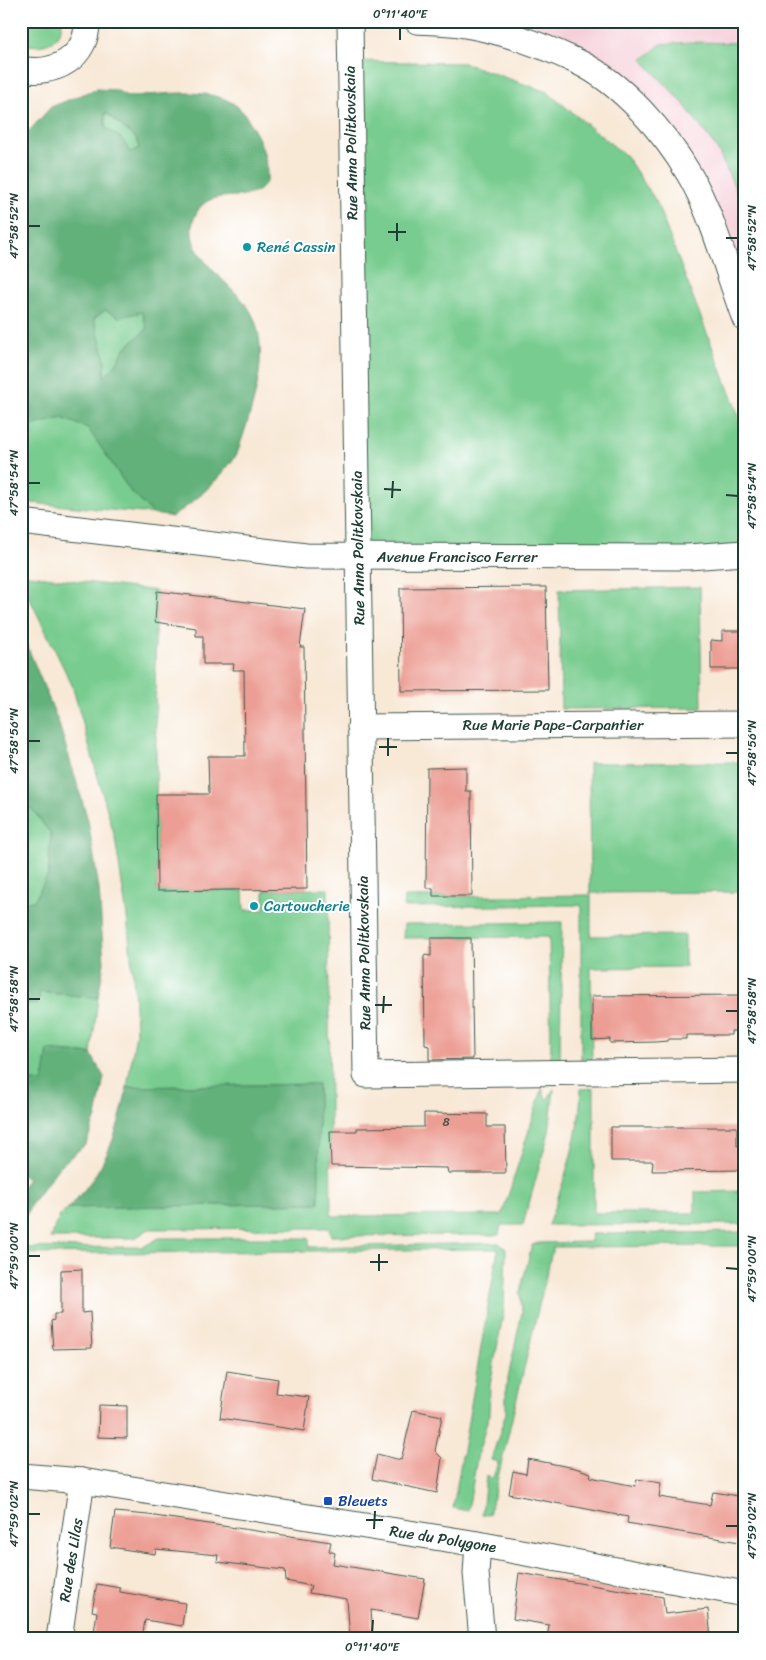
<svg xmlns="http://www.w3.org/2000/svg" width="766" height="1660" font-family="Sriracha,sans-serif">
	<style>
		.built { fill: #f6cfd9 }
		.green { fill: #78cc8f; stroke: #4c8462 }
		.forest { fill: #62b07a; stroke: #407657; fill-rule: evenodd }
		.building { fill: #ec9e94 }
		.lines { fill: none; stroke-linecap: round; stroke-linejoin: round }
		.street-casing { stroke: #40574c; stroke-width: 27 }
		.street { stroke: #fff; stroke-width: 25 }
		.ticks { fill: none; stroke: #1f3d34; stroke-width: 2 }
		.culture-dot { fill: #0f9aa8; stroke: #fff; stroke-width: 2 }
		.transit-dot { fill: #1a4fb4; stroke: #fff; stroke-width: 2 }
		.labels { text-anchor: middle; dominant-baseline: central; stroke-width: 4; stroke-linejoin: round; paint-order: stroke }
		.number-label { font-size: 12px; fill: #52554c }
		.street-label { font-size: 15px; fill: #1f3d34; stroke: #fff }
		.culture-label { font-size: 15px; fill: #0d838f; stroke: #fff; text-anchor: start }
		.transit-label { font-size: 15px; fill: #164399; stroke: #fff; text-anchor: start }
		.neatline { fill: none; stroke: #1f3d34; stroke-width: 2 }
		.ticks-label { font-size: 12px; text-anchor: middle; fill: #1f3d34 }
	</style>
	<rect width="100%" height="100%" fill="#fff"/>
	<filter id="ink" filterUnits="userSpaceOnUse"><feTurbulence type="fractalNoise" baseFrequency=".02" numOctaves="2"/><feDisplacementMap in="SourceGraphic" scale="10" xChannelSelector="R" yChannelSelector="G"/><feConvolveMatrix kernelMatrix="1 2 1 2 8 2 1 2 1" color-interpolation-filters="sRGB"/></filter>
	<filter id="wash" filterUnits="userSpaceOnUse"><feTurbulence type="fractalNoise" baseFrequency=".0096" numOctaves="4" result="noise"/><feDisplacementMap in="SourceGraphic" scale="20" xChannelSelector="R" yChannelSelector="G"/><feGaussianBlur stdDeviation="1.12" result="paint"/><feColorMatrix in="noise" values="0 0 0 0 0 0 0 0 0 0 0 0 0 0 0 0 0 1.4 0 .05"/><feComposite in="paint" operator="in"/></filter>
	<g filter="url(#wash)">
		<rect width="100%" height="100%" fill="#f8e8d6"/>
		<!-- built -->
		<path class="built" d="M416,21H745V319L690,175L579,62Z"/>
		<!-- green -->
		<g class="green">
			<path d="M21,21H62C62,44 39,51 21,42Z"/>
			<path d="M692,42L745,43V209L716,147L682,102L642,60L661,44Z"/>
			<path d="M350,61L464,63L547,92L626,156L656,201L745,432V553L358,556Z"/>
			<path d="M105,112L136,138L139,148L130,153L122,139L105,127Z"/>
			<path d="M105,310L119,317L142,312L147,330L126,347L114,367L104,377L105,358L94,319Z"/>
			<path d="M62,418L88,428L131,492L154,514L21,502V428Z"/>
			<path d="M21,574L157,591L155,622L157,891L243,890L244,910H264V890L328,889L331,1216L502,1215L542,1089L547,1100L554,1089L549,1132L523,1225H501L499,1235L331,1236L329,1228L149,1229L135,1238H50L59,1217L68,1208L319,1203L318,1084L127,1087L136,1033L134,987L127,917L115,838L72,685L21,581Z"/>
			<path d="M700,587L702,708L561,709L559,590Z"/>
			<path d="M745,762V892L590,893L589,763Z"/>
			<path d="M21,802L32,809L51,834L48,875L34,901L21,902Z"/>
			<path d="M591,895V936L685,935V967L591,968L592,1062H581V905L403,907L404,897Z"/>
			<path d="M562,922L560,1062H551L549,937L403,938L404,924Z"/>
			<path d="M39,992L98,998L91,1054L48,1050L43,1082L21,1080V1003L38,1004Z"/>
			<path d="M594,1088V1213H695V1192L745,1191V1224L548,1225C564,1181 580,1136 581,1089Z"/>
			<path d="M745,1232V1246L553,1247L489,1515L482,1514L486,1476L493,1478L498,1462L491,1460L506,1413V1387L522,1312L520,1292L532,1245L538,1243L591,1242V1234Z"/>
			<path d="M159,1238H309V1247L499,1243L506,1249L504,1310L490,1385L489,1414L477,1458L468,1511L453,1508L498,1249L22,1254V1248L143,1247Z"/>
		</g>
		<!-- forest -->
		<g class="forest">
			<path d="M96,89L116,90L127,96C160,96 217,83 242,111C246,115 249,122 252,127C263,143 268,163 267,182C264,185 260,190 256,192C238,201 209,189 197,212C174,254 235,281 252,314C270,350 255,400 243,436C240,443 239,452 235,457C218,481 196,501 172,517L154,514L131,492L88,428L62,418L21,428V132L30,130L51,107ZM105,112L136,138L139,148L130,152L122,139L105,127ZM105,310L119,317L142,312L147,329L126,347L114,367L104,377L105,358L94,319Z"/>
			<path d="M21,631L58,721L88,820L99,889L104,963L98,998L40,992L38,1004L21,1003V982L25,981L21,978V902L34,901L48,875L51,834L32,809L21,802Z"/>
			<path d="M48,1050L91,1054L104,1077L96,1117L86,1144L59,1167L32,1203L21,1225V1188L28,1179L21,1175V1080L43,1082Z"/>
			<path d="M318,1084L319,1203L68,1208C105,1171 117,1137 127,1087Z"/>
		</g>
		<g id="blocks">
			<!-- building -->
			<g class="building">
				<path d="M546,587L548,690L401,691L400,588Z"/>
				<path d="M157,591L305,609L300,647H304L307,889L157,891L156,794H209L208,756H245L244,670H233L234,664H203V636H196V628L155,622Z"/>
				<path d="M722,631H745V669H711V640L722,641Z"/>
				<path d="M466,767V791H471L472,896H433V888H426L427,768Z"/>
				<path d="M431,938H471L473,1059L429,1060V1046L425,1045L424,955L431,956Z"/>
				<path d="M745,995V1031H731V1035H686V1039H669L668,1041L655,1042L610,1043V1039L592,1040V996Z"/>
				<path d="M424,1113L487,1114V1127H505L506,1173H448L447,1168L331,1166L330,1131H357V1128L424,1127Z"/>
				<path d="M611,1127H737V1146L745,1145V1170L652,1171L653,1161H611Z"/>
				<path d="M82,1269V1313L90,1312L92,1348L53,1349L51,1321L54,1320V1314H61V1270Z"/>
				<path d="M227,1371L278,1379L276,1393L309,1397L304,1431L220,1418Z"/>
				<path d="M99,1405L127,1406V1438L98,1437Z"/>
				<path d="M413,1410L442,1416L435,1451L442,1458L437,1493L372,1479L377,1454L401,1460Z"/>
				<path d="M528,1459L575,1468L591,1473L590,1477L635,1486L637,1479L661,1483L659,1497L710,1505L713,1492L745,1497V1543L627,1523L628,1517L509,1494L513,1471L526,1474Z"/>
				<path d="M115,1512L148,1515L331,1542L329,1551L335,1553L333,1564L425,1579L418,1618L371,1610L373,1639H350L347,1599L309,1593L311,1586L286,1581L285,1570L217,1562L218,1555L156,1549L155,1554L110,1547Z"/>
				<path d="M519,1573L663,1597L665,1614L708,1609L711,1639H547L549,1625L513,1619Z"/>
				<path d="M97,1584L120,1588V1592L185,1603L182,1626L145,1620L142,1639H93L97,1612L92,1611Z"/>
			</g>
		</g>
	</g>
	<g filter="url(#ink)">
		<use href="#blocks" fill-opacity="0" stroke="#40574c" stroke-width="1"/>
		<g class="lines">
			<defs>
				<g id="street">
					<path d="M350,21L366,1075L745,1070"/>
					<path d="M417,21C431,22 446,22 459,24C498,30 542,45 578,62C622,83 665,133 689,174C713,214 728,275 745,319"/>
					<path d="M21,69C54,76 88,58 87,21"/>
					<path d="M21,522L306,556L688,557L745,553"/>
					<path d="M360,727L745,724"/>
					<path d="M21,1476L82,1481L478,1544L745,1594"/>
					<path d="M478,1544L476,1573L482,1639"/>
					<path d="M59,1639L82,1481"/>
				</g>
			</defs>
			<!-- street casing -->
			<use href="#street" class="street-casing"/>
			<!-- street -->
			<use href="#street" class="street"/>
		</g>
	</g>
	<!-- ticks -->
	<path class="ticks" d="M400,40V28M28,226H40M388,232H406M726,238H738M397,241V223M28,483H40M384,489L401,490M726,495L738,496M392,498L393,481M28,741H40M379,747H397M726,753H738M388,756V738M28,999H40M375,1005H392M726,1011H738M383,1013L384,996M28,1256H40M370,1262H388M726,1268L738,1269M379,1271V1254M28,1514H40M366,1520H383M726,1526H738M374,1529L375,1511M372,1632L373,1620"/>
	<!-- markers -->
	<g class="culture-dot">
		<circle cx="247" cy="247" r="5"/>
		<circle cx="254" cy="906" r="5"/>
	</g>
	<rect class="transit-dot" x="323" y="1496" width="10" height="10" rx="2.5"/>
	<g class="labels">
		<!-- number labels -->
		<g class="number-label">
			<text x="446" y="1122">8</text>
		</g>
		<!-- street labels -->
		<g class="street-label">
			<text transform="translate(351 143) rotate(-91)">Rue Anna Politkovskaia</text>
			<text transform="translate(358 548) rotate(-91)">Rue Anna Politkovskaia</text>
			<text x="457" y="557">Avenue Francisco Ferrer</text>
			<text x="553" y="725">Rue Marie Pape-Carpantier</text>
			<text transform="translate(364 953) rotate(-91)">Rue Anna Politkovskaia</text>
			<text transform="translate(443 1539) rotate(9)">Rue du Polygone</text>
			<text transform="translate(71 1560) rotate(-81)">Rue des Lilas</text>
		</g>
		<!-- culture labels -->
		<g class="culture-label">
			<text x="257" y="247">René Cassin</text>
			<text x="264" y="906">Cartoucherie</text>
		</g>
		<!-- transit labels -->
		<g class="transit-label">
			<text x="338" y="1501">Bleuets</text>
		</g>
	</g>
	<!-- margin -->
	<rect width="766" height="1660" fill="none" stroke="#fff" stroke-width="55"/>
	<rect x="28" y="28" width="710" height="1604" class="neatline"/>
	<g class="ticks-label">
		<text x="400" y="18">0°11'40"E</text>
		<text transform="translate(14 226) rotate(-90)" y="4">47°58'52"N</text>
		<text transform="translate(752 238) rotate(-90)" y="4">47°58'52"N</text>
		<text transform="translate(14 483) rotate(-90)" y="4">47°58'54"N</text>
		<text transform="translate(752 496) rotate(-90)" y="4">47°58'54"N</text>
		<text transform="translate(14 741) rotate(-90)" y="4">47°58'56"N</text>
		<text transform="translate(752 753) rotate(-90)" y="4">47°58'56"N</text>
		<text transform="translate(14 999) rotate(-90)" y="4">47°58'58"N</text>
		<text transform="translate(752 1011) rotate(-90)" y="4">47°58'58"N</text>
		<text transform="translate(14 1256) rotate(-90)" y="4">47°59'00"N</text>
		<text transform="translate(752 1269) rotate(-90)" y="4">47°59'00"N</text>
		<text transform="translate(14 1514) rotate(-90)" y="4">47°59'02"N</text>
		<text transform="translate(752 1526) rotate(-90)" y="4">47°59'02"N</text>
		<text x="372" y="1651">0°11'40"E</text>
	</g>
</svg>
